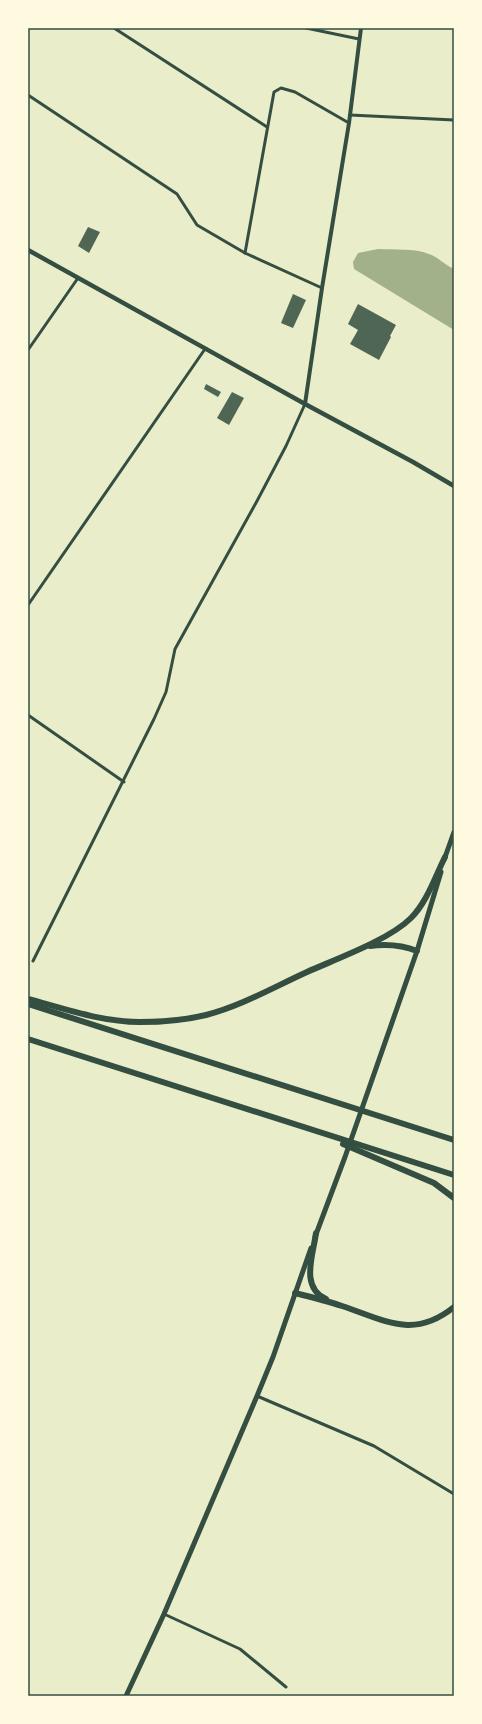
<svg xmlns="http://www.w3.org/2000/svg" width="482" height="1724" font-family="'IBM Plex Serif',serif">
	<style>
		.water { fill: #a3b18a }
		.building { fill: #4f6655 }
		.lines { fill: none; stroke-linecap: round; stroke-linejoin: round }
		.minor { stroke: #344e41; stroke-width: 3 }
		.tertiary { stroke: #344e41; stroke-width: 4 }
		.secondary { stroke: #344e41; stroke-width: 4.5 }
		.primary { stroke: #344e41; stroke-width: 5 }
		.motorway { stroke: #344e41; stroke-width: 6 }
		.neatline { fill: none; stroke: #344e41; stroke-width: 1.5 }
	</style>
	<rect width="100%" height="100%" fill="#e9edc9"/>
	<!-- water -->
	<path class="water" d="M378,249C394,250 414,248 429,254C438,257 445,265 454,269V330L354,269L353,262L358,253Z"/>
	<!-- building -->
	<g class="building">
		<path d="M88,227L100,232L89,253L78,246Z"/>
		<path d="M293,294L306,300L293,328L281,323Z"/>
		<path d="M358,304L396,325L390,336L391,337L379,360L350,344L358,330L348,324Z"/>
		<path d="M206,384L221,392L218,397L204,389Z"/>
		<path d="M232,392L244,398L229,425L217,418Z"/>
	</g>
	<g class="lines">
		<!-- minor -->
		<g class="minor">
			<path d="M114,28L267,127"/>
			<path d="M306,28L359,39"/>
			<path d="M28,95L177,194L197,225L245,253L322,288"/>
			<path d="M350,115L454,120"/>
			<path d="M245,253L274,92L281,88L295,92L349,123"/>
			<path d="M28,350L78,278"/>
			<path d="M28,605L205,349"/>
			<path d="M28,715L124,782"/>
			<path d="M33,961L154,719L166,692L175,649L257,501L286,446L305,404"/>
			<path d="M257,1396L374,1446L454,1494"/>
			<path d="M164,1614L240,1649L286,1687"/>
		</g>
		<!-- tertiary -->
		<path class="tertiary" d="M305,404L322,288L349,123L361,28"/>
		<!-- secondary -->
		<path class="secondary" d="M28,250L305,404L413,462L454,486"/>
		<!-- primary -->
		<g class="primary">
			<path d="M444,860L454,832"/>
			<path d="M315,1237L345,1157L417,951L441,872"/>
			<path d="M126,1696L164,1614L257,1396L273,1357L311,1248"/>
		</g>
		<!-- motorway -->
		<g class="motorway">
			<path d="M370,946C386,944 402,945 417,951"/>
			<path d="M28,999C65,1009 102,1022 140,1022C162,1022 185,1020 206,1015C241,1006 274,987 307,972C336,959 389,940 411,918C427,902 435,877 445,857"/>
			<path d="M28,1004L454,1140"/>
			<path d="M28,1039L454,1175"/>
			<path d="M343,1144L434,1183L454,1198"/>
			<path d="M316,1233C313,1256 300,1287 326,1299"/>
			<path d="M295,1293C311,1297 327,1301 342,1306C385,1320 413,1340 454,1307"/>
		</g>
	</g>
	<!-- border -->
	<rect width="482" height="1724" fill="none" stroke="#fefae0" stroke-width="58"/>
	<rect x="29" y="29" width="424" height="1666" class="neatline"/>
</svg>
